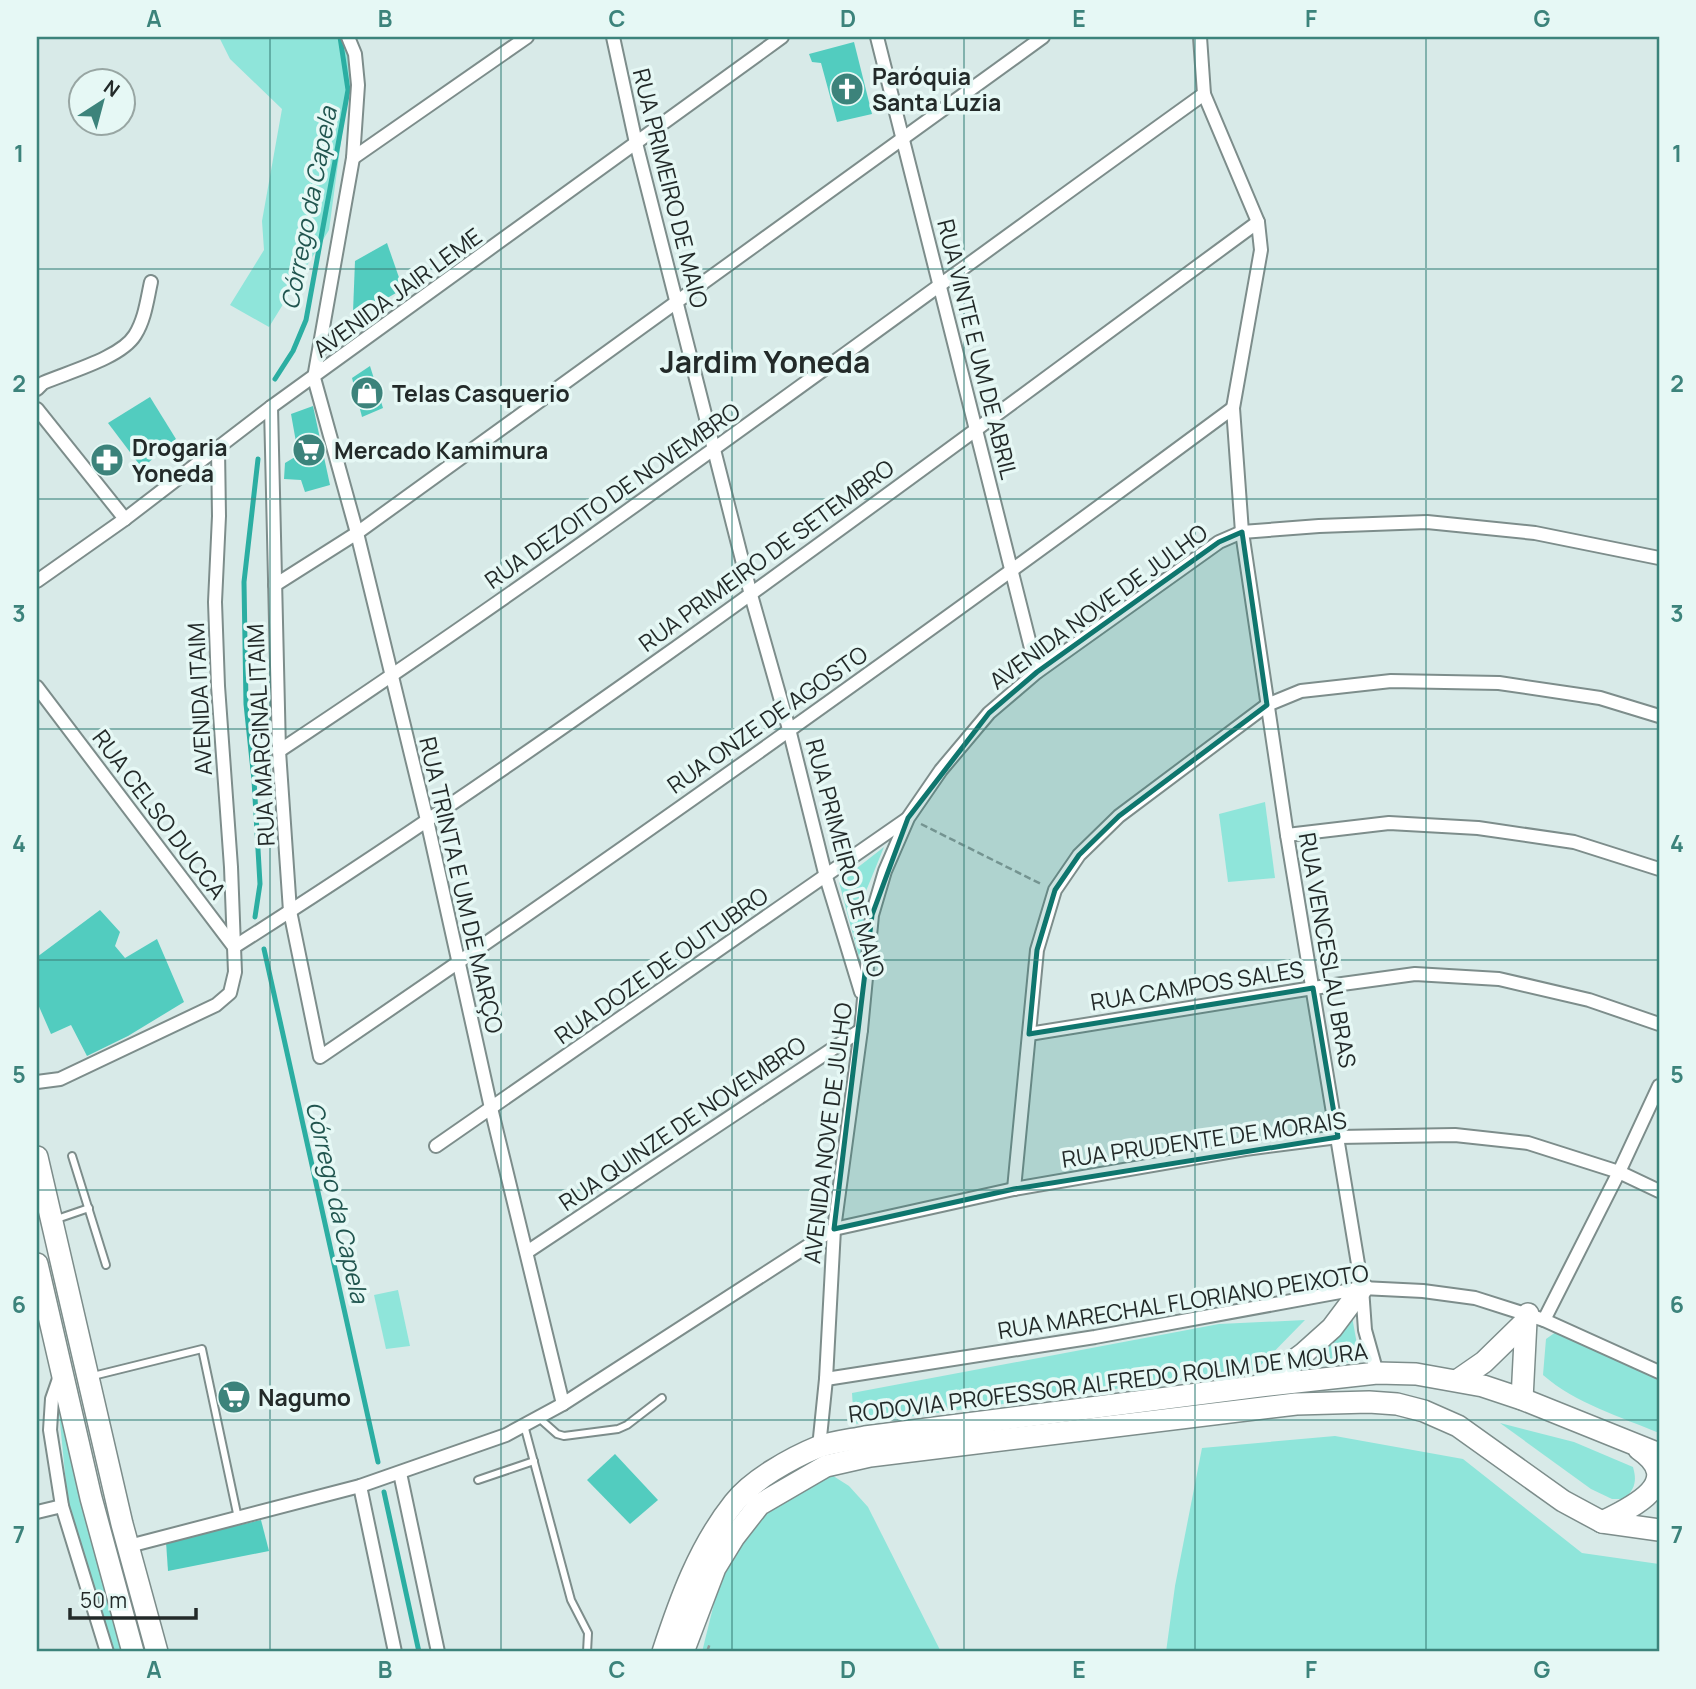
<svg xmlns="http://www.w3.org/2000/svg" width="1696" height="1689" font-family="Manrope,sans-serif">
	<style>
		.green { fill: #8fe5da }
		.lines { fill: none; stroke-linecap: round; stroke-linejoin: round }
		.stream { stroke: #2baea2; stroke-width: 5 }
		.building { fill: #52ccbf }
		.service-casing { stroke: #7d8d8b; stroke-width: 10 }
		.minor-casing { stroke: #7d8d8b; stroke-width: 16 }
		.primary-casing { stroke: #7d8d8b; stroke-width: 24 }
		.path { stroke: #8e9c9a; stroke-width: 2.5; stroke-dasharray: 7 3.5; stroke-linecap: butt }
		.service { stroke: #fff; stroke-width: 6 }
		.minor { stroke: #fff; stroke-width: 12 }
		.primary { stroke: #fff; stroke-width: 21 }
		.marked { fill: #0f766e; fill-opacity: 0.2; stroke: #0f766e; stroke-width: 5; stroke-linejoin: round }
		.grid { fill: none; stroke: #3c837b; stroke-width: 2; stroke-opacity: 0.55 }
		.labels { text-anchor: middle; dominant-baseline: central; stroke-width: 7; stroke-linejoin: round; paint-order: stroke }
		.poi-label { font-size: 23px; font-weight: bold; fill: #232a29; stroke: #e6f8f5; text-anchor: start }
		.street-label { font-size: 23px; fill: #232a29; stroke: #e6f8f5 }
		.water-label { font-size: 24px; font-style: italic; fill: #21554f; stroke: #e6f8f5 }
		.district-label { font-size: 30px; font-weight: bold; fill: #232a29; stroke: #e6f8f5 }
		.neatline { fill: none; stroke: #3c837b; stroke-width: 2.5 }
		.grid-label { font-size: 23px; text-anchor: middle; font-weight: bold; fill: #3c837b }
	</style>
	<rect width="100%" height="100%" fill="#d8eae8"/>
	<!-- green -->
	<g class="green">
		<path d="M219,37H349L356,58L348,90L329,230L269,327L230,305L264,250L262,221L282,109L230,59Z"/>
		<path d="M1265,802L1275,878L1228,882L1219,814Z"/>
		<path d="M884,847L866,891L860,961L839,882Z"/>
		<path d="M398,1290L410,1346L386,1349L374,1295Z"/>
		<path d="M1351,1311L1360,1361L1312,1366Z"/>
		<path d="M1305,1320L1256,1370L854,1424L852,1393L1219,1324Z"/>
		<path d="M1560,1329L1659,1374V1433C1621,1417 1575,1403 1543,1375L1546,1339Z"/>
		<path d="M58,1402L126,1652H114L68,1504Z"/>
		<path d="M1500,1423L1574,1442L1633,1467C1637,1481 1635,1488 1625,1499H1612L1591,1489Z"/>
		<path d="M1335,1436L1463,1459L1582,1553L1659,1564V1652H1166L1175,1586L1202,1448Z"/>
		<path d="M827,1472L849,1486L868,1507L941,1652H702L722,1571L763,1508Z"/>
	</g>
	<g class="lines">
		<!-- stream -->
		<g class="stream">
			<path d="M275,379L293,351L306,320L348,90L340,37"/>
			<path d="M255,917L260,884L254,780L246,704L244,582L258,459"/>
			<path d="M264,949L378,1462"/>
			<path d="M384,1492L419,1652"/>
		</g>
	</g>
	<!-- building -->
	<g class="building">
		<path d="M854,42L872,114L837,122L821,63L812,62L809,54Z"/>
		<path d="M387,243L403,289L361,313L353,312L355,261Z"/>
		<path d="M370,366L383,408L362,417L352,378Z"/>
		<path d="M150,397L176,439L142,468L108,423Z"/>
		<path d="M313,406L330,485L305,492L301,480L284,479L285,463L295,457L296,442L291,414Z"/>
		<path d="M100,910L120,932L115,946L125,958L157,939L184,1002L128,1036L87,1056L71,1025L51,1034L37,1002V957Z"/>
		<path d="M615,1454L658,1500L630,1524L587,1480Z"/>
		<path d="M261,1520L269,1551L168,1571L166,1542Z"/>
	</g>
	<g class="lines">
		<defs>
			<g id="service">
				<path d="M72,1156L106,1265"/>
				<path d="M54,1220L89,1208"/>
				<path d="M93,1376L202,1349L238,1518"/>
				<path d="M539,1418L557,1434L564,1436L618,1429L627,1425L662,1398"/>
				<path d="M524,1425L571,1600L588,1633L587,1652"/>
				<path d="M478,1480L534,1461"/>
			</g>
			<g id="minor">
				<path d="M348,37L355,54L358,85L353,158L314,378L357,533L427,820L491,1108L563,1404"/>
				<path d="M613,37L636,143L751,595L789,729L826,877L861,992"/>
				<path d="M877,37L1037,672"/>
				<path d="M1200,37L1204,94L1258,222L1261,250L1233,408L1242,532L1287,835L1362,1288L1365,1330L1377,1373"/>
				<path d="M353,158L527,37"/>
				<path d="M37,389L43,383C68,372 121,358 135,335C145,319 147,300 151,282"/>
				<path d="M271,407L279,751L290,911L320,1057C629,847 933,630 1233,408"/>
				<path d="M37,409L125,519"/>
				<path d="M218,449L219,516L215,602L218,686L231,867L234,947"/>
				<path d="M37,581L125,519L271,407L782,37"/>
				<path d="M275,585L357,533L1043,37"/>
				<path d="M37,687L234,947L235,972L230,993L216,1005L60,1079L37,1082"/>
				<path d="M279,751C595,542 897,314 1204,94"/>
				<path d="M1287,835L1389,823L1478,828L1574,842L1659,869"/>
				<path d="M234,947C587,723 921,469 1258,222"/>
				<path d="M1029,1034L1313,988L1415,974L1499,979L1589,1000L1659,1024"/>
				<path d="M436,1146L907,819"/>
				<path d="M1014,1189L1037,950L1055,890L1079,855L1119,816L1267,705L1301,691L1391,681L1499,683L1600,698L1659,716"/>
				<path d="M527,1252L861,1030"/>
				<path d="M1544,1320L1619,1172L1659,1086"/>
				<path d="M60,1376L52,1399L50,1430L62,1506L107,1652"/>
				<path d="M826,1379L1095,1337L1362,1288L1423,1291L1475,1298L1544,1320L1659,1372"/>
				<path d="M819,1447L826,1379L834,1229L861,1030L872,915L885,871L908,818L941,770L989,713L1037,672L1219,542L1242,532L1319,526L1427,522L1535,533L1659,558"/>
				<path d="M400,1473L438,1652"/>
				<path d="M360,1486L395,1652"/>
				<path d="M37,1512L62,1506"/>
				<path d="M129,1546L360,1486L506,1435L563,1404L834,1229L1014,1189L1245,1149L1338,1137L1455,1135L1528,1143L1619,1172L1659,1191"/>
			</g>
			<g id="primary">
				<path d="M37,1157L122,1524L157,1652"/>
				<path d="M37,1264L91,1498L133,1652"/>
				<path d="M1458,1380L1484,1362L1526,1321"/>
				<path d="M1261,1385L1303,1354L1332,1328L1362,1288"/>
				<path d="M1522,1399L1526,1321L1528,1314"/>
				<path d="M1602,1522C1631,1508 1687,1482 1639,1449"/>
				<path d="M663,1652C680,1600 699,1547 734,1503C752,1480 791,1458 818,1447C833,1442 850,1440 865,1437L1260,1386L1377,1373L1416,1374L1483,1386L1522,1399L1659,1454"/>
				<path d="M683,1652L715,1568L734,1537L759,1505L826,1466L870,1456L1296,1404L1369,1402L1397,1404L1424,1411L1458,1426L1563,1501L1602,1522L1659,1530"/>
			</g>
		</defs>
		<!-- service casing -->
		<use href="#service" class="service-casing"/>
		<!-- minor casing -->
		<use href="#minor" class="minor-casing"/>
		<!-- primary casing -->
		<use href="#primary" class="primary-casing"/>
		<!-- path -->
		<g class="path">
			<path d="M921,824L1043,885"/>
			<path d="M707,1652L710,1643"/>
		</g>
		<!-- service -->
		<use href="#service" class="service"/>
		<!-- minor -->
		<use href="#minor" class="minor"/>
		<!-- primary -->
		<use href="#primary" class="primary"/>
	</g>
	<!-- marked area -->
	<path class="marked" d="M1242,532L1267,705L1119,816L1079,855L1055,890L1037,950L1029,1034L1313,988L1338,1137L1014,1189L834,1229L872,915L908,818L989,713L1037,672L1219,542Z"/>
	<!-- grid -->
	<path class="grid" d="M270,37V1652M501,37V1652M732,37V1652M964,37V1652M1195,37V1652M1426,37V1652M37,269H1659M37,499H1659M37,729H1659M37,960H1659M37,1190H1659M37,1420H1659"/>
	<!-- icons -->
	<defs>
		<symbol id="church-disc" viewBox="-11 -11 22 22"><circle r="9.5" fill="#3c837b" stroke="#e6f8f5"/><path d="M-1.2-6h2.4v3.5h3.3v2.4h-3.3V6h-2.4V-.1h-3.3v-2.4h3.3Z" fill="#fff"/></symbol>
		<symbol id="shop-disc" viewBox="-11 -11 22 22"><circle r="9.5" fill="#3c837b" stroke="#e6f8f5"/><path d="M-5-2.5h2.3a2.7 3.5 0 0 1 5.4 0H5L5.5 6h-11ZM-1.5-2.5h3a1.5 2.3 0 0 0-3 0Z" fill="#fff"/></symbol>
		<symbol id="supermarket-disc" viewBox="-11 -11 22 22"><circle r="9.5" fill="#3c837b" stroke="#e6f8f5"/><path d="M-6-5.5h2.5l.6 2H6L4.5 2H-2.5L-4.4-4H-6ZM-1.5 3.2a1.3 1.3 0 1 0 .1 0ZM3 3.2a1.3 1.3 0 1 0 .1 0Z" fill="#fff"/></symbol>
		<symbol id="pharmacy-disc" viewBox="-11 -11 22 22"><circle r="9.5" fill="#3c837b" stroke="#e6f8f5"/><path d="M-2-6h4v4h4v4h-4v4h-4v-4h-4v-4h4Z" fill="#fff"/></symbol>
	</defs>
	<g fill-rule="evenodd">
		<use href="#church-disc" x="828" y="70" width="38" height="38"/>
		<use href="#shop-disc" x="348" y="374" width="38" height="38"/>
		<use href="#supermarket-disc" x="290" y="431" width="38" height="38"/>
		<use href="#pharmacy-disc" x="88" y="441" width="38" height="38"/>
		<use href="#supermarket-disc" x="215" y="1378" width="38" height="38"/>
	</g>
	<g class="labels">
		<!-- poi labels -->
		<g class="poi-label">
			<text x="872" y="76">Paróquia<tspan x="872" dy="26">Santa Luzia</tspan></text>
			<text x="392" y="393">Telas Casquerio</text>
			<text x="132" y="447">Drogaria<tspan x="132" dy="26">Yoneda</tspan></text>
			<text x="334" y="450">Mercado Kamimura</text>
			<text x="258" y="1397">Nagumo</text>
		</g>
		<!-- street labels -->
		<g class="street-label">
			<text transform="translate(671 188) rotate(76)">RUA PRIMEIRO DE MAIO</text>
			<text transform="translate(397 292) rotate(-36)">AVENIDA JAIR LEME</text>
			<text transform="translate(978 349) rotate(76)">RUA VINTE E UM DE ABRIL</text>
			<text transform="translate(612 495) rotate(-35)">RUA DEZOITO DE NOVEMBRO</text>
			<text transform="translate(766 555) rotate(-36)">RUA PRIMEIRO DE SETEMBRO</text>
			<text transform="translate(1098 606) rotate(-36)">AVENIDA NOVE DE JULHO</text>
			<text transform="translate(199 699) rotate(-93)">AVENIDA ITAIM</text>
			<text transform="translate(767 719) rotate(-35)">RUA ONZE DE AGOSTO</text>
			<text transform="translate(260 735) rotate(-93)">RUA MARGINAL ITAIM</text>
			<text transform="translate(160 814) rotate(53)">RUA CELSO DUCCA</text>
			<text transform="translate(846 858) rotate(75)">RUA PRIMEIRO DE MAIO</text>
			<text transform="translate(462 885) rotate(77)">RUA TRINTA E UM DE MARÇO</text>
			<text transform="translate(1328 950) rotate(80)">RUA VENCESLAU BRAS</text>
			<text transform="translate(661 965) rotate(-35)">RUA DOZE DE OUTUBRO</text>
			<text transform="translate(1197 985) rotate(-9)">RUA CAMPOS SALES</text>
			<text transform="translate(682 1123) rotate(-34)">RUA QUINZE DE NOVEMBRO</text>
			<text transform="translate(827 1133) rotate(-83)">AVENIDA NOVE DE JULHO</text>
			<text transform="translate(1204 1139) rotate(-8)">RUA PRUDENTE DE MORAIS</text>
			<text transform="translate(1183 1301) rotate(-9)">RUA MARECHAL FLORIANO PEIXOTO</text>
			<text transform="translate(1108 1382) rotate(-7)">RODOVIA PROFESSOR ALFREDO ROLIM DE MOURA</text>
		</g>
		<!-- water labels -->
		<g class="water-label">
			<text transform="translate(308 208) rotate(-79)">Córrego da Capela</text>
			<text transform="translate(338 1202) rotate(77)">Córrego da Capela</text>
		</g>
		<!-- district labels -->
		<g class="district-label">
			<text x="765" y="361">Jardim Yoneda</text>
		</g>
	</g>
	<!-- border -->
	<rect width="1696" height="1689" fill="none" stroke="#e6f8f5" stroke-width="77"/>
	<!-- north arrow -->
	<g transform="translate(102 102) rotate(36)"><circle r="33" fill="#e6f8f5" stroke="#98a6a3" stroke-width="2"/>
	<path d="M0-5L12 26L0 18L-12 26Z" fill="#3c837b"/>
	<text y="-10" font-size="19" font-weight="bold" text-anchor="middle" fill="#232a29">N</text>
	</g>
	<!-- scale -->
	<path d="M70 1608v10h126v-10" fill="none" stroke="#232a29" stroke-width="3.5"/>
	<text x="80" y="1608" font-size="21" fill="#232a29" stroke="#e6f8f5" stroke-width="5" paint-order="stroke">50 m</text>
	<rect x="38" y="38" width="1620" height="1612" class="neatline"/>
	<g class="grid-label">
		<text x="154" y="27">A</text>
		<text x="385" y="27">B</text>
		<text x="617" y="27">C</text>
		<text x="848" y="27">D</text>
		<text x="1079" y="27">E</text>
		<text x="1311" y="27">F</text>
		<text x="1542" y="27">G</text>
		<text x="19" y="162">1</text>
		<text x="1677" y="162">1</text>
		<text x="19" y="392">2</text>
		<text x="1677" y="392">2</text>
		<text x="19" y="622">3</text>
		<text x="1677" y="622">3</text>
		<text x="19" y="852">4</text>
		<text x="1677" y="852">4</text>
		<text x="19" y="1083">5</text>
		<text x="1677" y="1083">5</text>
		<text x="19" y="1313">6</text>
		<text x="1677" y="1313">6</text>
		<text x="19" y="1543">7</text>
		<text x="1677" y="1543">7</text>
		<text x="154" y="1678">A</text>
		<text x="385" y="1678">B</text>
		<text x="617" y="1678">C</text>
		<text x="848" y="1678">D</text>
		<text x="1079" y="1678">E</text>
		<text x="1311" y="1678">F</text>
		<text x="1542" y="1678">G</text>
	</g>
</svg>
